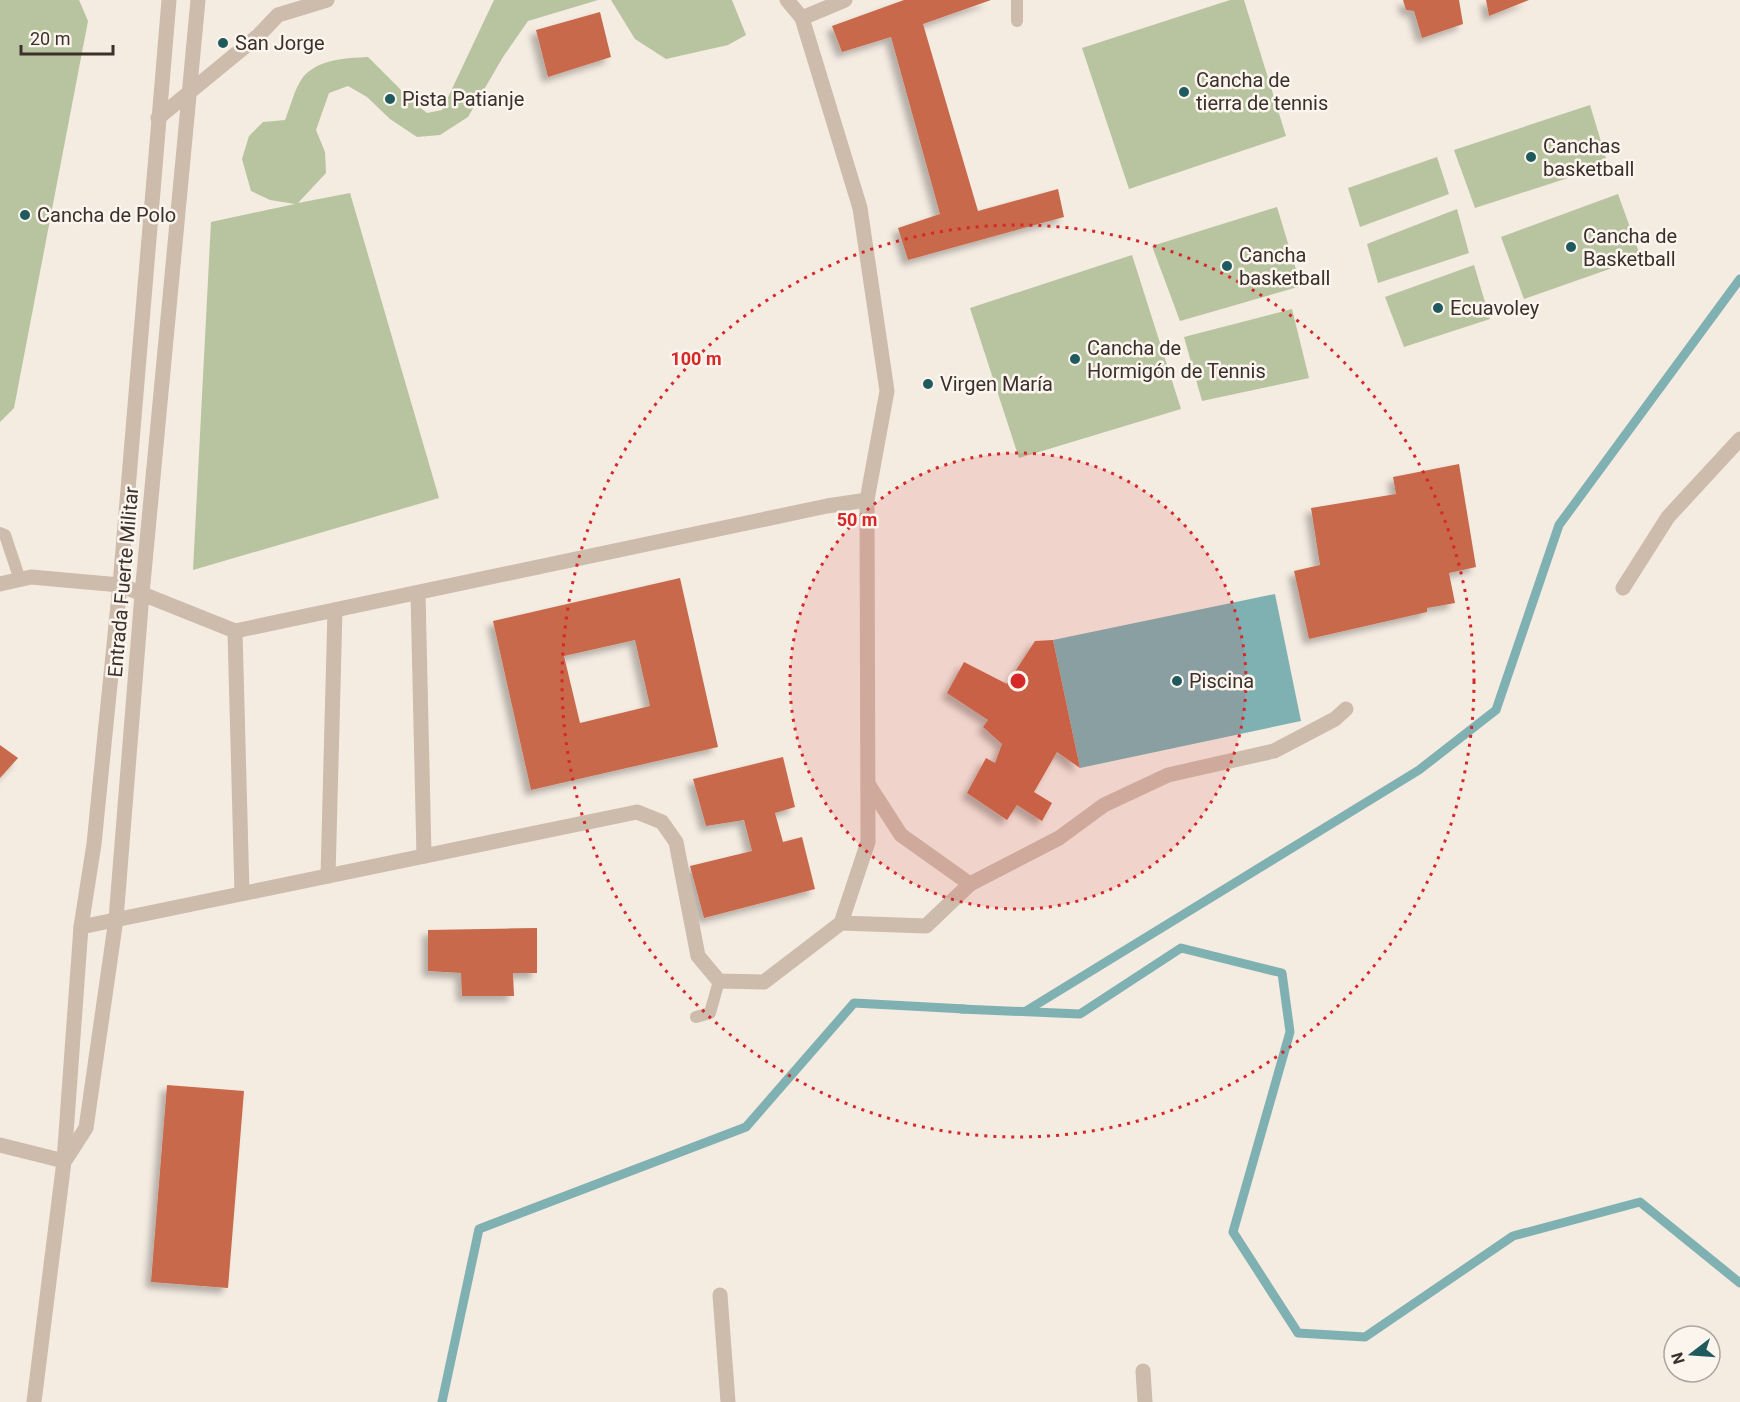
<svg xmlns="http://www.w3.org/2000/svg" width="1740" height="1402" font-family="Roboto,sans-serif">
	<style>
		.green { fill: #b8c4a0 }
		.water { fill: #7fb0b2 }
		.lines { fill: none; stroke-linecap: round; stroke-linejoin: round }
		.stream { stroke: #7fb0b2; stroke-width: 9 }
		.building { fill: #c8694b; fill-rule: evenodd; filter: url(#shadow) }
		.service { stroke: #cdbbac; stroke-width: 12 }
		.minor { stroke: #cdbbac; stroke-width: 15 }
		.ring { fill: none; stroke: #d62828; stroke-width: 3; stroke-dasharray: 3 6 }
		.poi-dot { fill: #1f5a5e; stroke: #fbf5ee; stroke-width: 2 }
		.labels { text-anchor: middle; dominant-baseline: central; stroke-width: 5; stroke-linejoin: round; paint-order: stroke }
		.poi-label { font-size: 20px; fill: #3b302b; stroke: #fbf5ee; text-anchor: start }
		.street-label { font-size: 20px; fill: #3b302b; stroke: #fbf5ee }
		.centre { fill: #d62828; stroke: #fbf5ee; stroke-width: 3 }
		.ring-label { font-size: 18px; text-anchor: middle; font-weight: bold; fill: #d62828; stroke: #fbf5ee; stroke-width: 5; stroke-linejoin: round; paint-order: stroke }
	</style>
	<defs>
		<filter id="shadow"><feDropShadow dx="-5.5" dy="5.5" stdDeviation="3" flood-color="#0004"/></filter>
	</defs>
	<rect width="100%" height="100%" fill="#f4ebe1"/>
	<!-- green -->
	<g class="green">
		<path d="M0,0H79L88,21L14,408L0,422Z"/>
		<path d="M494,0H598L528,21L503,57L468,117L440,135L417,137L390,119L367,97L348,86L329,93L316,130L325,152L326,173L298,203L350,193L439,498L193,570L211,222L295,204L270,200L251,191L242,159L249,136L263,122L285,120C290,108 294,91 301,80C315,59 346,58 368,57L413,102L427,113L442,110Z"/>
		<path d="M611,0H732L746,35L728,45L666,59L635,39Z"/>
		<path d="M1230,0H1244L1286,136L1129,189L1082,48Z"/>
		<path d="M1590,105L1608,165L1475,208L1454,150Z"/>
		<path d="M1437,157L1449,194L1360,227L1348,188Z"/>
		<path d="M1618,194L1641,258L1524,299L1501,237Z"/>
		<path d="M1277,207L1301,286L1180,321L1152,246Z"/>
		<path d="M1457,209L1469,253L1378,283L1367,244Z"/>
		<path d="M1132,255L1181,409L1019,458L970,308Z"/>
		<path d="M1474,265L1490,319L1404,347L1385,297Z"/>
		<path d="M1292,309L1309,378L1202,401L1184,337Z"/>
	</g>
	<!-- water -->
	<path class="water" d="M1275,594L1301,721L1080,768L1053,640Z"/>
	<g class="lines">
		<!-- stream -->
		<g class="stream">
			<path d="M961,1009L1080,1014L1181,948L1282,973L1290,1032L1233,1232L1298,1333L1365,1337L1513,1236L1640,1202L1740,1283"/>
			<path d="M1026,1011L1419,770L1496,710L1559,525L1740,279"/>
			<path d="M442,1402L479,1229L746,1127L854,1003L965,1009"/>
		</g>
	</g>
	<!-- building -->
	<g class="building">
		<path d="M904,0H991L923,24L978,211L1058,189L1064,217L908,260L898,228L940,214L891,37L842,52L832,26Z"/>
		<path d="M1403,0H1459L1463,24L1422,38L1414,11L1406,10Z"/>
		<path d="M1486,0H1529L1489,16Z"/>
		<path d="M600,12L611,57L548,77L536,30Z"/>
		<path d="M1459,464L1476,567L1449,573L1455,603L1427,608V612L1309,639L1294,571L1320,565L1311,508L1396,494L1393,477Z"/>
		<path d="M680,578L718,747L531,790L493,621ZM635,640L650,706L580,723L564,656Z"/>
		<path d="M1053,640L1080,768L1057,752L1034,792L1052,803L1042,821L1017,805L1007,820L967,793L986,758L995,763L1002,744L983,727L988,720L947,693L964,662L1007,684L1035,641Z"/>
		<path d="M0,745L18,758L0,778Z"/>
		<path d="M783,757L795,807L775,813L783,842L802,837L815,889L704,918L690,866L752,851L744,820L706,826L693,779Z"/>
		<path d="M537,928V973H513L514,996H462L461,973L428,971V930Z"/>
		<path d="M167,1085L244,1091L228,1288L151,1282Z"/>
	</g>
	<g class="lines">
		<!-- service -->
		<g class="service">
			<path d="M1017,0V21"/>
			<path d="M0,533L5,535L20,580"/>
			<path d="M696,1017L710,1013L719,981"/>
		</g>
		<!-- minor -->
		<g class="minor">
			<path d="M802,18L845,0"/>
			<path d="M158,118L259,35L278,15L327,0"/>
			<path d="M0,584L31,577L120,585L235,631L827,506L867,500L887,391L860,208L802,18L787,0"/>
			<path d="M1623,588L1668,517L1740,439"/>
			<path d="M418,593L424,856"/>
			<path d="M235,631L242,893"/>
			<path d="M328,876L335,610"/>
			<path d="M970,884L1059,838L1104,805L1168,775L1274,751L1335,719L1346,709"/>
			<path d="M841,923L926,926L970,884L901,835L868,784"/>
			<path d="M81,927L637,812L662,822L676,842L698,956L719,981L764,982L841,923L868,842L867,500"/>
			<path d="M0,1145L64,1161"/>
			<path d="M66,1159L86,1128L116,919L142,594L198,0"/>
			<path d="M720,1295L728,1402"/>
			<path d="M1143,1371L1145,1402"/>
			<path d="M34,1402L64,1161L81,927L94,844L120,585L169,0"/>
		</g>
	</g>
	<!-- distance rings -->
	<circle cx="1018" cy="681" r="228" fill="#d62828" fill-opacity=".12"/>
	<g class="ring">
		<circle cx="1018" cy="681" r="228"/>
		<circle cx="1018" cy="681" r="456"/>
	</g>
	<!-- markers -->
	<g class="poi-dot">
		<circle cx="223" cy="43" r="6"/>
		<circle cx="1184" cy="92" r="6"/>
		<circle cx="390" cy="99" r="6"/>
		<circle cx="1531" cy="157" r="6"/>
		<circle cx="25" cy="215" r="6"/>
		<circle cx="1571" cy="247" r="6"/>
		<circle cx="1227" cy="266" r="6"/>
		<circle cx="1438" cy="308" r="6"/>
		<circle cx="1075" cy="359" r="6"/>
		<circle cx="928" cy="384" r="6"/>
		<circle cx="1177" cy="681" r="6"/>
	</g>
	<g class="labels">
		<!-- poi labels -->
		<g class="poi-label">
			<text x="235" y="43">San Jorge</text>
			<text x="1196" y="80">Cancha de<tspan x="1196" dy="23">tierra de tennis</tspan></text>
			<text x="402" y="99">Pista Patianje</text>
			<text x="1543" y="146">Canchas<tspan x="1543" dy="23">basketball</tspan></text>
			<text x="37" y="215">Cancha de Polo</text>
			<text x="1583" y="236">Cancha de<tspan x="1583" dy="23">Basketball</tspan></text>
			<text x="1239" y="255">Cancha<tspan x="1239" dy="23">basketball</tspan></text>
			<text x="1450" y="308">Ecuavoley</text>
			<text x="1087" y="348">Cancha de<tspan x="1087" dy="23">Hormigón de Tennis</tspan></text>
			<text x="940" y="384">Virgen María</text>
			<text x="1189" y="681">Piscina</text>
		</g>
		<!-- street labels -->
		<g class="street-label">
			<text transform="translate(123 582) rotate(-85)">Entrada Fuerte Militar</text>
		</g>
	</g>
	<circle cx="1018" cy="681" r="9" class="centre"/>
	<g class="ring-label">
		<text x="696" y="365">100 m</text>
		<text x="857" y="526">50 m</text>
	</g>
	<!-- north arrow -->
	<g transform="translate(1692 1354) rotate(253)"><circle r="28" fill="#fbf5ee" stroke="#aea6a0" stroke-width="1.5"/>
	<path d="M0-4.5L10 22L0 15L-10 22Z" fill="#1f5a5e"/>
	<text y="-9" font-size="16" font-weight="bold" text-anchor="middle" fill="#3b302b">N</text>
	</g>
	<!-- scale -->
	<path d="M21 45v9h92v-9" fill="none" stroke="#3b302b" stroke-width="3"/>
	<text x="30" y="45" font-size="18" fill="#3b302b" stroke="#fbf5ee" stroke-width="4.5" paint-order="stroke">20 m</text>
</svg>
